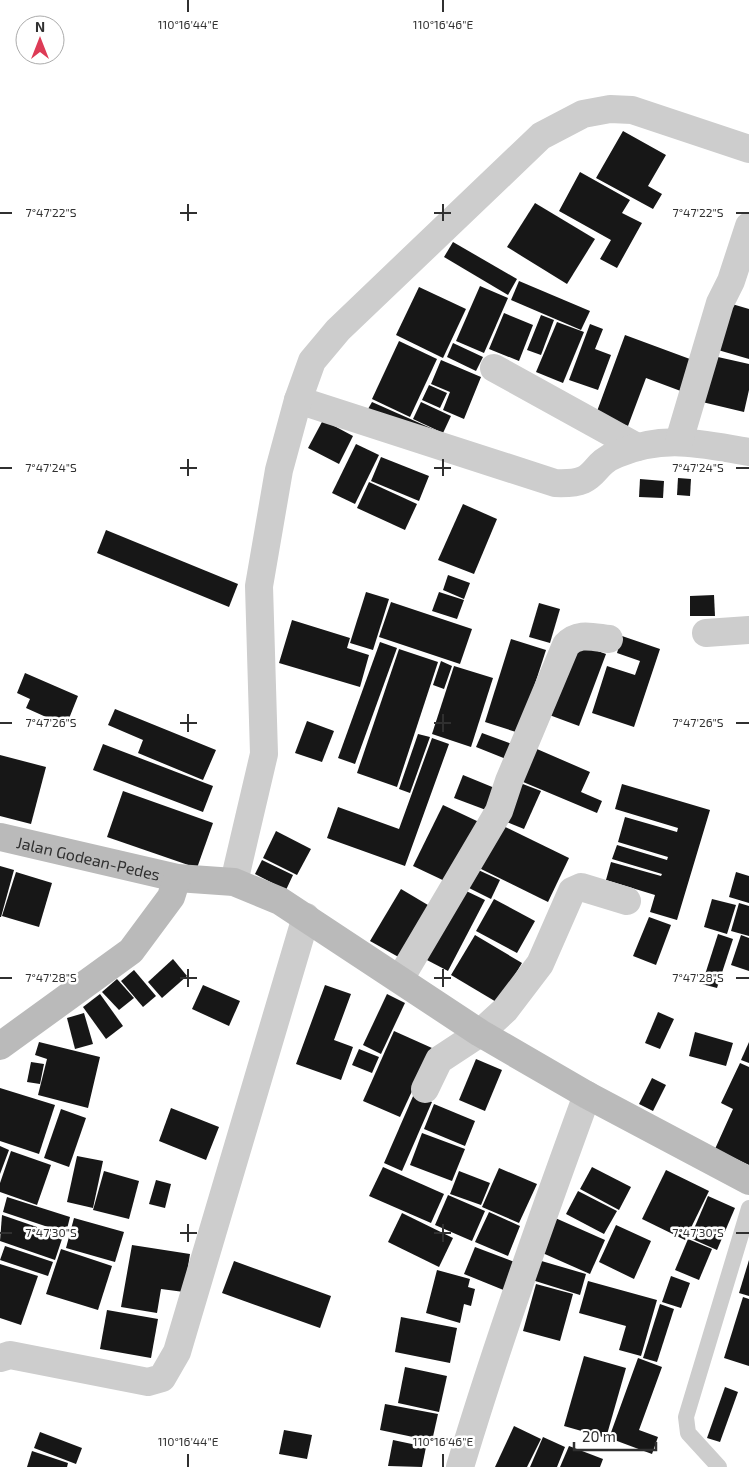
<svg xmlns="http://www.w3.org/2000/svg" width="749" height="1467" font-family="'Exo 2',sans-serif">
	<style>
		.building { fill: #171717 }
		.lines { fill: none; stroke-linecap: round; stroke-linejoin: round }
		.lane { stroke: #cdcdcd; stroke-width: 16 }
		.street { stroke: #cdcdcd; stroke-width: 28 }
		.secondary { stroke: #bababa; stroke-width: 28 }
		.ticks { fill: none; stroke: #303030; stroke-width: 2 }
		.labels { text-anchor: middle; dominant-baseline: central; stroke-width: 5; stroke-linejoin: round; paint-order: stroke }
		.street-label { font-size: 16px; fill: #303030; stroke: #fff }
		.ticks-label { font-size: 12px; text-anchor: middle; fill: #303030; stroke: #fff; stroke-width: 5; stroke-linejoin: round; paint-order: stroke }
	</style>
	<rect width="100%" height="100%" fill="#fff"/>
	<!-- building -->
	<g class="building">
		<path d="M623,131L666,155L648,186L662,194L653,209L596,178Z"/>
		<path d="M580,172L630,200L622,213L642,223L617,268L600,259L611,240L559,211Z"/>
		<path d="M535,203L595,239L567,284L507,247Z"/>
		<path d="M453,242L517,279L508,295L444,257Z"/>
		<path d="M519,281L590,311L581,330L511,300Z"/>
		<path d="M480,286L508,298L484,353L456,341Z"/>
		<path d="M419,287L466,309L443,358L396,335Z"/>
		<path d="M732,304L749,309V359L718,350Z"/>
		<path d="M504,313L533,325L519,361L489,349Z"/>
		<path d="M541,315L554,320L541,355L527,350Z"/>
		<path d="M557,322L584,332L563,383L536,372Z"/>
		<path d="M590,324L603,329L595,349L611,355L598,390L569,380Z"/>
		<path d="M625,335L698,362L686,393L646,378L628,426L596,414Z"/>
		<path d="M399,341L437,359L410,417L372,399Z"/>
		<path d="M453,343L483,357L476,371L447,357Z"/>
		<path d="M709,355L749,364V390L744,412L698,401Z"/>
		<path d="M441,360L481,377L464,419L443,410L450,392L431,384Z"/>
		<path d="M429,385L447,393L440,408L422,400Z"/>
		<path d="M372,402L442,433L368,409Z"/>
		<path d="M421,402L451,416L443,433L413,419Z"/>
		<path d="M323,420L353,436L339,464L308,448Z"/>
		<path d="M356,444L379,455L355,504L332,493Z"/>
		<path d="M381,457L429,476L419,501L371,481Z"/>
		<path d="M678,478L691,479L690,496L677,495Z"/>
		<path d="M640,479L664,481L663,498L639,497Z"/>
		<path d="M369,482L417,504L405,530L357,508Z"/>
		<path d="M463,504L497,519L474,574L438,560Z"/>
		<path d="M106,530L238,584L229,607L97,553Z"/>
		<path d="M448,575L470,583L464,599L443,590Z"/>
		<path d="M366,592L389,599L373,650L350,643Z"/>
		<path d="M439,592L464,600L457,619L432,611Z"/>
		<path d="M714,595L715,616H690V596Z"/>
		<path d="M391,602L472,629L460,664L379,637Z"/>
		<path d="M539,603L560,609L550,643L529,637Z"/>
		<path d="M292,620L350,638L347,648L369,655L360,687L279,663Z"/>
		<path d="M622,636L660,649L634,727L592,713L607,666L635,675L640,661L617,653Z"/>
		<path d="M511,639L546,650L519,733L485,722Z"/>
		<path d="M570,641L606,654L579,726L544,713Z"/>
		<path d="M380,642L397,648L355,764L338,758Z"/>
		<path d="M399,649L438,662L397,787L357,773Z"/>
		<path d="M441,661L452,666L444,689L433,685Z"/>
		<path d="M454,666L493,678L471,747L432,734Z"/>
		<path d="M25,673L78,696L66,726L26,708L30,699L17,693Z"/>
		<path d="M115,709L216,750L203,780L138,753L143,740L108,725Z"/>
		<path d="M307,721L334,731L322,762L295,753Z"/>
		<path d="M482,733L512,744L506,759L476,747Z"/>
		<path d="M418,734L430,737L410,793L399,789Z"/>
		<path d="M432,738L449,744L405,866L327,838L338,807L399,829Z"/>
		<path d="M103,744L213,786L203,812L93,770Z"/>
		<path d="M530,746L590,772L581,792L602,801L597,813L516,779Z"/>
		<path d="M0,755L46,767L31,824L0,816Z"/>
		<path d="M463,775L502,791L494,813L454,798Z"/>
		<path d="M515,781L541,791L524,829L499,819Z"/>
		<path d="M622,784L710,810L677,920L650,912L655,895L606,880L611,862L661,876L662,874L612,859L617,845L667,860L668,857L618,842L625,817L677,832L678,828L615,809Z"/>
		<path d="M123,791L213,823L197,868L107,837Z"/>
		<path d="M443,805L479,822L449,883L413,866Z"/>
		<path d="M499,824L569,858L548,902L477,867Z"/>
		<path d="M276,831L311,849L297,875L263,858Z"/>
		<path d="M262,860L293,875L286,890L255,874Z"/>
		<path d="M0,866L14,870L1,917H0Z"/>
		<path d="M474,868L500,880L491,899L465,886Z"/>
		<path d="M16,872L52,883L39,927L2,916Z"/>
		<path d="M736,872L749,876V903L729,897Z"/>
		<path d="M460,888L485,900L448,971L425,959Z"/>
		<path d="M401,889L433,908L402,959L370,941Z"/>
		<path d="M494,899L535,921L517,953L476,931Z"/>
		<path d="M712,899L736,905L727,934L704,927Z"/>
		<path d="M739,903L749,906V936L731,931Z"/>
		<path d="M649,917L671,925L656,965L633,956Z"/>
		<path d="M718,934L733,939L717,988L702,984Z"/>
		<path d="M475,935L522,963L498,1003L451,975Z"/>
		<path d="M741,935L749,938V971L731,965Z"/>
		<path d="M173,959L187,976L162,998L148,982Z"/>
		<path d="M134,970L156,996L143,1007L121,981Z"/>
		<path d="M117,979L134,998L119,1010L102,992Z"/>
		<path d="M203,985L240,1001L229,1026L192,1009Z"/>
		<path d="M325,985L351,994L334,1040L353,1047L341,1080L296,1064Z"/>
		<path d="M100,994L123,1026L106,1039L83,1007Z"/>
		<path d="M387,994L405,1003L381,1054L363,1045Z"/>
		<path d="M658,1012L674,1019L660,1049L645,1043Z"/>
		<path d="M84,1013L93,1044L75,1049L67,1018Z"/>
		<path d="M394,1031L432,1048L400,1117L363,1101Z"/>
		<path d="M695,1032L733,1043L726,1066L689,1056Z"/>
		<path d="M39,1042L100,1057L88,1108L38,1095L47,1059L35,1055Z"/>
		<path d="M749,1042V1063L741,1060Z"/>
		<path d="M359,1049L379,1057L372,1073L352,1065Z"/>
		<path d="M476,1059L502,1070L485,1111L459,1100Z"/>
		<path d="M31,1062L44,1064L40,1084L27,1082Z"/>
		<path d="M740,1063L749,1067V1165L715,1149L733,1109L721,1103Z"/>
		<path d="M652,1078L666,1085L653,1111L639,1104Z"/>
		<path d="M0,1088L55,1105L39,1154L0,1141Z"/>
		<path d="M414,1094L432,1102L402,1171L384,1163Z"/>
		<path d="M434,1104L475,1121L465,1146L424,1129Z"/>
		<path d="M171,1108L219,1127L206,1160L159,1141Z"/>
		<path d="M61,1109L86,1118L69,1167L44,1158Z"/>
		<path d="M422,1133L465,1149L452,1181L410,1165Z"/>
		<path d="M0,1146L9,1150L0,1174Z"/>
		<path d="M11,1151L51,1165L37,1205L0,1192V1183Z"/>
		<path d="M77,1156L103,1161L93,1208L67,1202Z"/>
		<path d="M383,1167L444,1194L431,1223L369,1196Z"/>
		<path d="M592,1167L631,1187L619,1210L580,1189Z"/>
		<path d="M499,1168L537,1184L519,1223L482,1207Z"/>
		<path d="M666,1170L709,1191L685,1240L642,1219Z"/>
		<path d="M104,1171L139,1181L129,1219L93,1210Z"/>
		<path d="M459,1171L490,1183L481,1205L450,1194Z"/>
		<path d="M156,1180L171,1184L165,1208L149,1204Z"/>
		<path d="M578,1191L617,1211L604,1234L566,1214Z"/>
		<path d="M448,1195L485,1211L472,1241L435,1225Z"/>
		<path d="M708,1196L735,1208L717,1250L690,1238Z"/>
		<path d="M7,1197L70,1217L66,1233L3,1212Z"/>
		<path d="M489,1212L520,1226L508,1256L475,1242Z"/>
		<path d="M402,1213L453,1238L439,1267L388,1242Z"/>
		<path d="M2,1215L63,1236L55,1260L0,1241Z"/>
		<path d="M553,1217L605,1240L590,1274L538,1251Z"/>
		<path d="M74,1218L124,1232L115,1262L66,1248Z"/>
		<path d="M616,1225L651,1241L634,1279L599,1262Z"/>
		<path d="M688,1239L712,1249L699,1280L675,1270Z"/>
		<path d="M132,1245L190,1254L184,1292L161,1289L157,1313L121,1307Z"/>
		<path d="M5,1246L53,1262L48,1276L0,1260Z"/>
		<path d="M475,1247L517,1263L506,1291L464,1274Z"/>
		<path d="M61,1249L112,1266L98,1310L46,1294Z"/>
		<path d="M538,1260L586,1274L580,1295L532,1280Z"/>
		<path d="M749,1260V1296L739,1293Z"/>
		<path d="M234,1261L331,1296L320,1328L222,1293Z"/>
		<path d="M0,1264L38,1276L21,1325L0,1318Z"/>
		<path d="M437,1270L470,1279L468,1287L475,1289L471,1306L464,1304L460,1323L426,1313Z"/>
		<path d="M671,1276L690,1283L681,1308L662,1302Z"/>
		<path d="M588,1281L657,1300L641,1356L619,1350L626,1326L579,1313Z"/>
		<path d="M536,1284L573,1294L560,1341L523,1331Z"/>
		<path d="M743,1297L749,1299V1366L724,1358Z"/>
		<path d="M660,1304L674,1309L657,1362L643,1358Z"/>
		<path d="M107,1310L158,1319L151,1358L100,1349Z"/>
		<path d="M401,1317L457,1328L450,1363L395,1352Z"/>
		<path d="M584,1356L626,1368L606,1438L564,1426Z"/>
		<path d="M638,1358L662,1367L639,1430L658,1437L652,1454L609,1438Z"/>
		<path d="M405,1367L447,1376L439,1412L398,1403Z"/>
		<path d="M725,1387L738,1392L720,1442L707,1438Z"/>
		<path d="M385,1404L438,1414L432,1441L380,1430Z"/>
		<path d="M514,1426L541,1439L527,1467H495Z"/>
		<path d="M284,1430L312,1435L307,1459L279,1454Z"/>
		<path d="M40,1432L82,1448L76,1464L34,1448Z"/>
		<path d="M543,1437L565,1447L557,1467H530Z"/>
		<path d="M393,1440L426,1447L422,1467L388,1466Z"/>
		<path d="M569,1446L603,1459L600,1467H560Z"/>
		<path d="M32,1451L68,1463L67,1467H27Z"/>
	</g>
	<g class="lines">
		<!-- lane -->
		<path class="lane" d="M719,1467L688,1433L686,1417L749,1208"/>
		<!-- street -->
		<g class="street">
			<path d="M494,368L637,447"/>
			<path d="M298,400L555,483C601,485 587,466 617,454C665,434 700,444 749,452"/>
			<path d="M679,441L720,303L731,281L749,226"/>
			<path d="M706,633L749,630"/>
			<path d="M234,882L264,754L259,586L279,470L298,400L312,361L338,330L541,136L583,114L610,109L632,110L749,149"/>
			<path d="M400,979L499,811L509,781L566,645C578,632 592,637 609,639"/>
			<path d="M425,1089L439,1060L480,1033L505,1010L540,964L572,891L581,887L627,901"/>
			<path d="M0,1358L10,1355L148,1382L162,1378L177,1352L306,917"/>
			<path d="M460,1467C498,1341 542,1218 587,1095"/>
		</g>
		<!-- secondary -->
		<g class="secondary">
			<path id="s1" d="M0,837L177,878L234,882L280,901L480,1033L587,1095L749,1181"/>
			<path d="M0,1046L131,951L171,897L177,878"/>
		</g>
	</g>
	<!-- ticks -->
	<path class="ticks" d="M188,0V12M443,0V12M188,204V221M443,204V221M0,213H12M180,213H197M434,213H451M736,213H749M188,459V476M443,459V476M0,468H12M180,468H197M434,468H451M736,468H749M188,714V732M443,714V732M0,723H12M180,723H197M434,723H451M736,723H749M188,969V987M443,969V987M0,978H12M180,978H197M434,978H451M736,978H749M188,1224V1242M443,1224V1242M0,1233H12M180,1233H197M434,1233H451M736,1233H749M188,1454V1467M443,1454V1467"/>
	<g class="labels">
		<!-- street labels -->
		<g class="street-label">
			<text stroke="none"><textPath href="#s1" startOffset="91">Jalan Godean-Pedes</textPath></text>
		</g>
	</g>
	<g class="ticks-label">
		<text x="188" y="29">110°16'44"E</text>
		<text x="443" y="29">110°16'46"E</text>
		<text x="51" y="217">7°47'22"S</text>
		<text x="698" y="217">7°47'22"S</text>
		<text x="51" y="472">7°47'24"S</text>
		<text x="698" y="472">7°47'24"S</text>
		<text x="51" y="727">7°47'26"S</text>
		<text x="698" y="727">7°47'26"S</text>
		<text x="51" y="982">7°47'28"S</text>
		<text x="698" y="982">7°47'28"S</text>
		<text x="51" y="1237">7°47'30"S</text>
		<text x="698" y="1237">7°47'30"S</text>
		<text x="188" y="1446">110°16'44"E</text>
		<text x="443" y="1446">110°16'46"E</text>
	</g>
	<!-- north arrow -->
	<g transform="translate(40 40)"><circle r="24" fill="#ffffff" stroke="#acacac"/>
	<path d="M0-4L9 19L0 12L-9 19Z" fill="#dd3b56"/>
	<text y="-8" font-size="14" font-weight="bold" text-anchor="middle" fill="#303030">N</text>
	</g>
	<!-- scale -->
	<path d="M574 1442v8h82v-8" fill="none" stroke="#303030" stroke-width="2.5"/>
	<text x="582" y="1442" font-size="15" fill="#303030" stroke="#ffffff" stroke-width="4" paint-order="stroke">20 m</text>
</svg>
